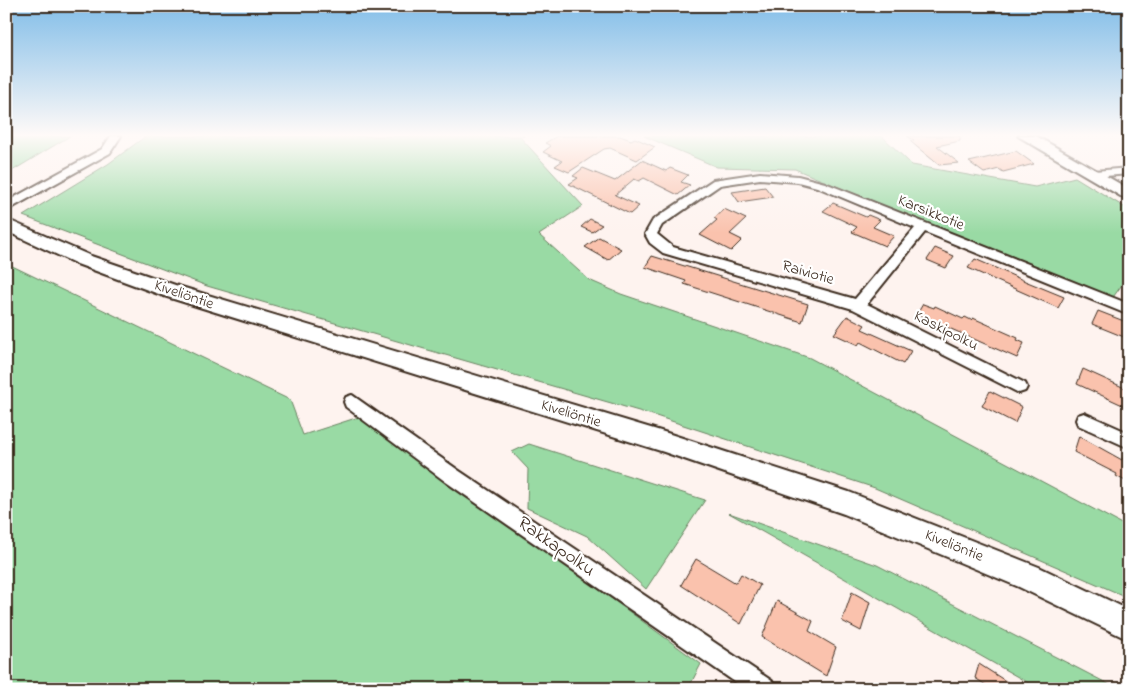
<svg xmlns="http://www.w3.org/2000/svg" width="1135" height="695" font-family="'Indie Flower',sans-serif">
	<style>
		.green { fill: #99daa4; stroke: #6a8261 }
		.building { fill: #fac2ad; stroke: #3b2a1e }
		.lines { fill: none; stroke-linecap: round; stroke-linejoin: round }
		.street-casing { stroke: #3b2a1e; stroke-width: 4 }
		.secondary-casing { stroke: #3b2a1e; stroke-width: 4 }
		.street { fill: #fff; fill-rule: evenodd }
		.secondary { fill: #fff; fill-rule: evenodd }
		.labels { text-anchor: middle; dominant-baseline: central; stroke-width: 4.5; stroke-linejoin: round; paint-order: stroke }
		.street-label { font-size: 16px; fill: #3b2a1e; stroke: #fff }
		.near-street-label { font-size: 19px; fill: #3b2a1e; stroke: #fff }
	</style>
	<rect width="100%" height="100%" fill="#fef3ef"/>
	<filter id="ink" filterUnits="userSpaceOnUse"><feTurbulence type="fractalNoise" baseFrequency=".02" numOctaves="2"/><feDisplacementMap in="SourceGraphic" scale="10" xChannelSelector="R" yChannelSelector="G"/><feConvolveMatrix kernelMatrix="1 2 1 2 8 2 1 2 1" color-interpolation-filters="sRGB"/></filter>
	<g filter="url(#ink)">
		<!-- green -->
		<g class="green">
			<path d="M6,136H70L7,174Z"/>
			<path d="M146,136H524L520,137L583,206L539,235L589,280L621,294L810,358L1129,528V598L875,488L656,416L207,286L23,216L108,164Z"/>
			<path d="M644,136H882L912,165L1035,187L1075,177L1129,210V275L1111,300L795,169L717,167Z"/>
			<path d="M6,263L290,400L303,435L362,416L701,664L688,689H6Z"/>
			<path d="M529,444L705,500L646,589L587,536L527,508L528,469L512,452Z"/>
			<path d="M729,513L877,565L1118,689H1039Z"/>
		</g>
		<!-- building -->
		<g class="building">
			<path d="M557,136H620L631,140L635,138L655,147L637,160L610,148L604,149L569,172L555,166L562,161L543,152L551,146L545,143Z"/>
			<path d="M907,136H960V141L937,146L959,163L939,165L917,147L910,141L914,140Z"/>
			<path d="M1016,151L1034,164L1003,172L999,169L984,173L969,162Z"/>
			<path d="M642,160L666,171L670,168L688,175L681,182L690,185L678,195L644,178L639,181L634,179L615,195L639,206L630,214L569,184L578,178L573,176L583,168L615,181Z"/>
			<path d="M765,187L773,197L739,202L732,192Z"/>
			<path d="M833,203L866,217L868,215L880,220L873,227L894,236L885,246L852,232L857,227L823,211Z"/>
			<path d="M724,209L746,219L730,234L742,240L731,251L700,235L717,220L714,218Z"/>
			<path d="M590,219L602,225L592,232L581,227Z"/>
			<path d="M599,237L621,249L608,260L585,247Z"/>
			<path d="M935,248L954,256L946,268L927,260Z"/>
			<path d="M652,256L808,304L802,322L684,284L686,281L645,267Z"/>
			<path d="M975,259L1025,281L1064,297L1058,308L968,268Z"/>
			<path d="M923,304L934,308L935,306L963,319L965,317L971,320L973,318L1018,338L1017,340L1024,343L1017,358L917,314Z"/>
			<path d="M1098,311L1129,323V339L1092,324Z"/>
			<path d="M847,316L865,325L862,329L911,351L903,364L860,342L858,345L834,334Z"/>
			<path d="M1083,369L1129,390V408L1077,384Z"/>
			<path d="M990,391L1022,407L1015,423L982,406Z"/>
			<path d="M1079,436L1122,460L1126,449L1129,450V483L1116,476L1117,474L1074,452Z"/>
			<path d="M696,559L736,583L741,574L760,585L741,624L681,585Z"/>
			<path d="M852,592L870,602L861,631L842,621Z"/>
			<path d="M777,601L813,621L809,631L836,647L826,676L762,637Z"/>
			<path d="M979,664L1018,689H992L975,678Z"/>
		</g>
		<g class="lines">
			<defs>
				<g id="street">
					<path d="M111,136H121L110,153L6,211V202L102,149Z"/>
					<path d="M1129,168V174L1094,177L1088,174L1094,171Z"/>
					<path d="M760,173L798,176L825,183L1129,304V315L925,232L867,304L1025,383L1027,387L1025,391L1019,393L853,309L663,253L650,243L645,234L653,220L713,180ZM760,179L798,182L817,187L915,228L855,299L673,247L657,234L662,225L720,185Z"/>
					<path d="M352,395L458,470L772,681L775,689H745L446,482L346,407L344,402L346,397Z"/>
					<path d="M1084,413L1129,433V448L1078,425L1076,420L1078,415Z"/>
				</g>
				<g id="secondary">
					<path d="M1018,136H1036L1129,189V201Z"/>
					<path d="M6,219L91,256L178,286L664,432L849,492L1039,567L1129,610V640L1019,587L844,514L664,452L164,296L77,264L6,231Z"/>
				</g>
			</defs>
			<!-- street casing -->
			<use href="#street" class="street-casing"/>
			<!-- secondary casing -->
			<use href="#secondary" class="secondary-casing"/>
			<!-- street -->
			<use href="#street" class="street"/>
			<!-- secondary -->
			<use href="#secondary" class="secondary"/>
		</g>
	</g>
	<!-- sky -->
	<linearGradient id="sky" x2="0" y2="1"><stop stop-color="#81bde8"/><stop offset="0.58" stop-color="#fffaf8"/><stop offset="1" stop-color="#fffaf8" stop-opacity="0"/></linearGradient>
	<rect width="1135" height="233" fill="url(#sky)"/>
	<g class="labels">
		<!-- street labels -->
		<g class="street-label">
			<text transform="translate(931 213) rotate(22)">Karsikkotie</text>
			<text transform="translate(808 273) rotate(16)">Raiviotie</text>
			<text transform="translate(184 295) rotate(19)">Kiveliöntie</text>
			<text transform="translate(946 331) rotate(27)">Kaskipolku</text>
			<text transform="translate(571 414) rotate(17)">Kiveliöntie</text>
			<text transform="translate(954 546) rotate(22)">Kiveliöntie</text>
		</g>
		<!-- near-street labels -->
		<g class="near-street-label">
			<text transform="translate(556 547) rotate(35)">Rakkapolku</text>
		</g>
	</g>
	<!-- margin -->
	<rect width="1135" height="695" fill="none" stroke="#fff" stroke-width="25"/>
	<rect x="12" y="12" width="1110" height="670" fill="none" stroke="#3b2a1e" stroke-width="2" filter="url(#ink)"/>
</svg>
